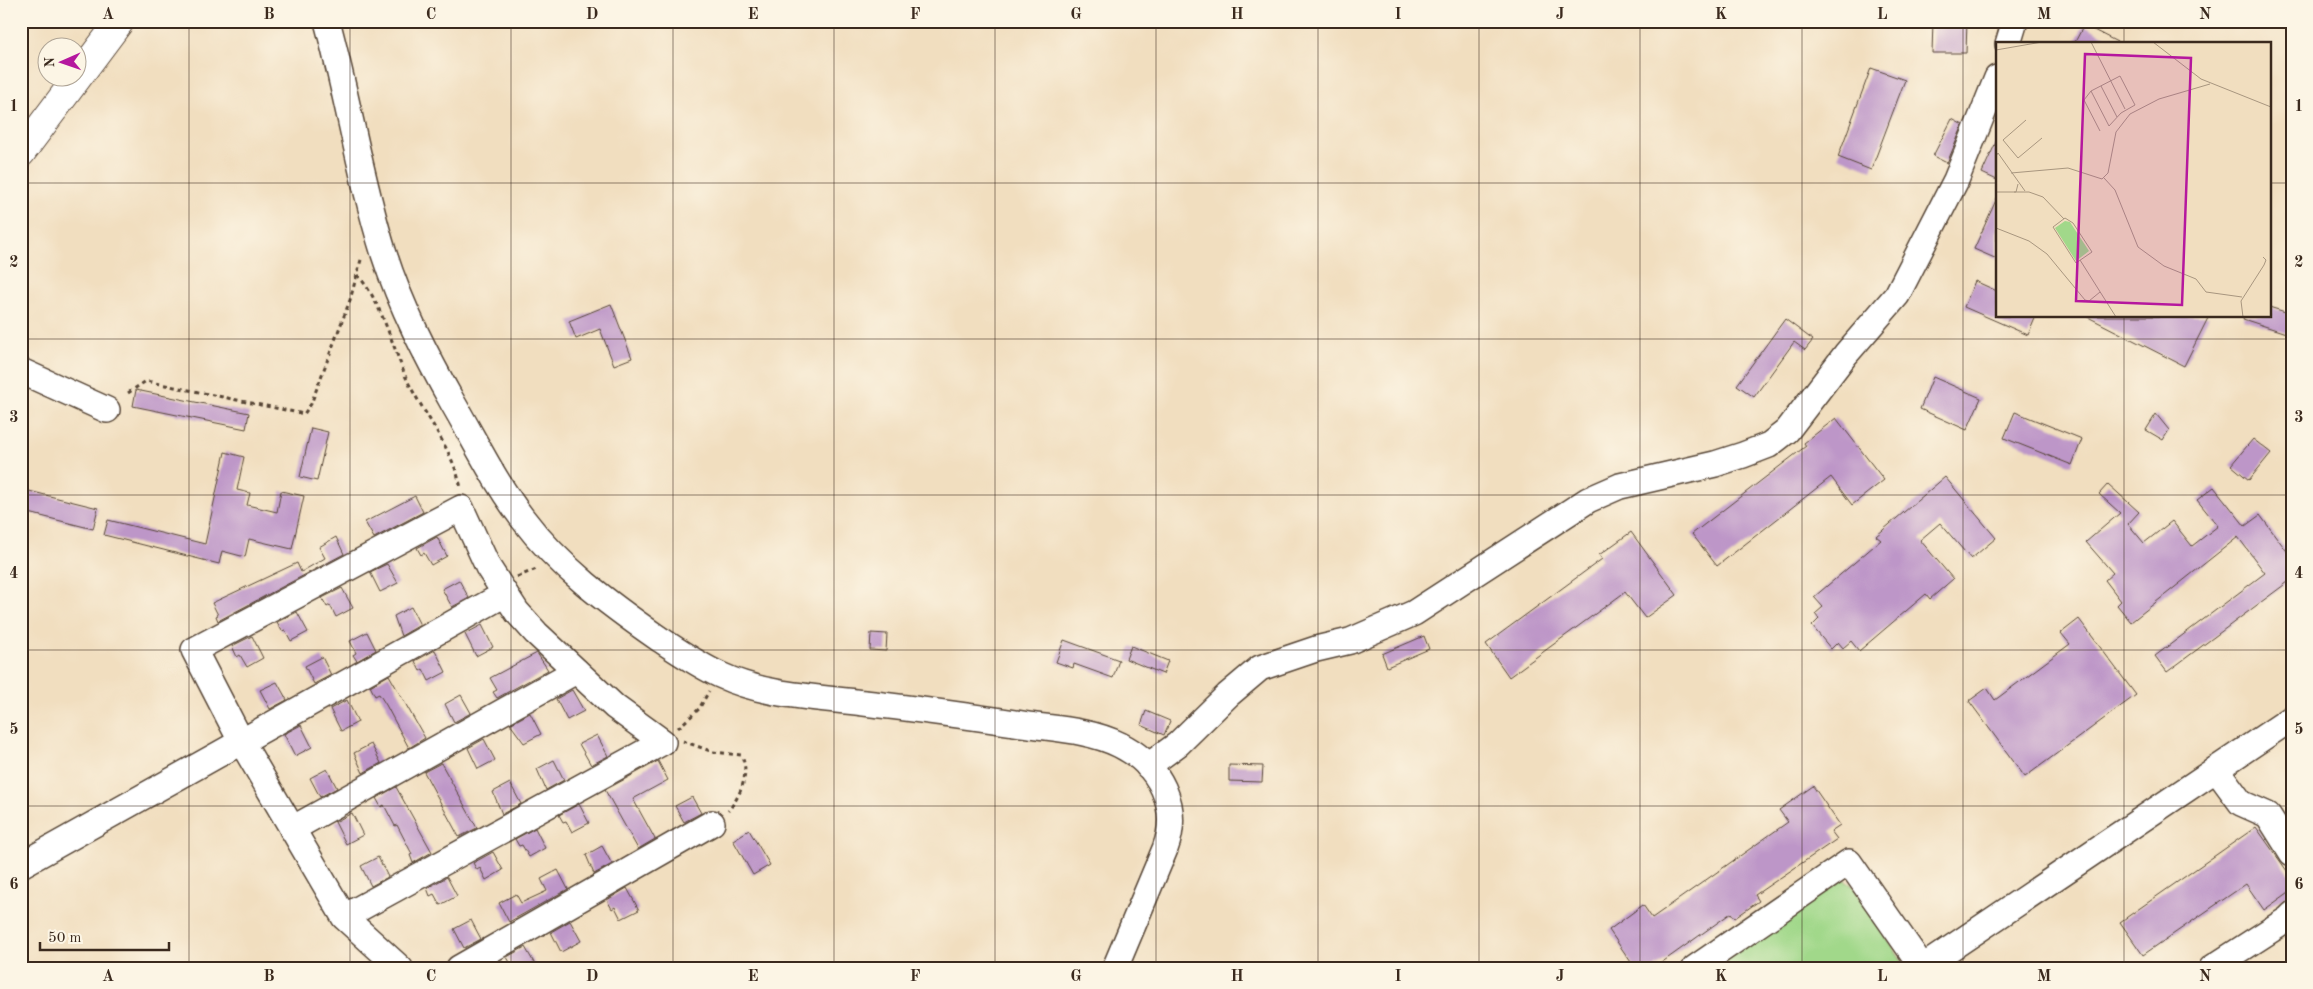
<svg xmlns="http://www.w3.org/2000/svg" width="2313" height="989" font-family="'Old Standard TT',serif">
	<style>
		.green { fill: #a1d88a; stroke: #6e8154 }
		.building { fill: #bd96c8 }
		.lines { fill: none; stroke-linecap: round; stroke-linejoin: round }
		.minor-casing { stroke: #564536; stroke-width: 28 }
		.major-casing { stroke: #564536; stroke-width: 30 }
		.path { stroke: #564536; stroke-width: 3; stroke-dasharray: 4 4; stroke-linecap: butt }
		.minor { stroke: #fff; stroke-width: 25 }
		.major { stroke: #fff; stroke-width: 28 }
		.grid { fill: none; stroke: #3b2a1e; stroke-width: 1; stroke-opacity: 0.55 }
		.inset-road { fill: none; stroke: #a8967f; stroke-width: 1 }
		.view { fill: #b5179e; fill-opacity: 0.15; stroke: #b5179e; stroke-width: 2.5 }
		.inset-edge { fill: none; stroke: #3b2a1e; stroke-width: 2.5 }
		.neatline { fill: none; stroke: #3b2a1e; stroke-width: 2 }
		.grid-label { font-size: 16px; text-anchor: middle; font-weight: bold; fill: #3b2a1e }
	</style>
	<rect width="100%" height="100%" fill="#fcf5e5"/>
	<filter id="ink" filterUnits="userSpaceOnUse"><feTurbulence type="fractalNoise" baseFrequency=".02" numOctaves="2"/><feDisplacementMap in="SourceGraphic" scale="10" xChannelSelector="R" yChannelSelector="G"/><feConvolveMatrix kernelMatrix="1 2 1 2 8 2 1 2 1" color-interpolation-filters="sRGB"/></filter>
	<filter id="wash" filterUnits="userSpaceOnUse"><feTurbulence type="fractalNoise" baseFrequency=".0096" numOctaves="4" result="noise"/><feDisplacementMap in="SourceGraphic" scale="20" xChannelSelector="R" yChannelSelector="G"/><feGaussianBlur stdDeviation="1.12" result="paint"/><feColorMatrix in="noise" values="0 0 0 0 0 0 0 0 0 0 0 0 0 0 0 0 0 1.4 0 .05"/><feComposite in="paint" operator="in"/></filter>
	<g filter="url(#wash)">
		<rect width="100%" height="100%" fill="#f1debf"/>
		<!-- green -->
		<path class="green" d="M1843,880L1852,885L1907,968H1712Z"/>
		<g id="blocks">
			<!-- building -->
			<g class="building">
				<path d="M1933,21H1967L1966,53H1932Z"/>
				<path d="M2084,25L2121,44H2074Z"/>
				<path d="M1871,68L1905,80L1871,170L1838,157Z"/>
				<path d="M1952,119L1963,125L1947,163L1933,156Z"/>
				<path d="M1997,140V180L1982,173Z"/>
				<path d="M1997,198V259L1974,249Z"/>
				<path d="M1975,281L1997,291V316H2036L2028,335L1964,307Z"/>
				<path d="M611,304L632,358L614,365L600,329L576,339L569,321Z"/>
				<path d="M2269,307L2292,314V335L2243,319L2244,316H2269Z"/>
				<path d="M2086,316H2209L2184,366Z"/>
				<path d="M1785,319L1813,340L1805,350L1794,342L1754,397L1737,385Z"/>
				<path d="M1933,377L1981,398L1967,430L1920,409Z"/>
				<path d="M136,390L249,413L246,429L133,406Z"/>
				<path d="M2015,412L2082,439L2072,465L2004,438Z"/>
				<path d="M2156,414L2169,430L2163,440L2146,430Z"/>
				<path d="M1836,418L1884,480L1852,505L1831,477L1717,566L1692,534L1806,446L1804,443Z"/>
				<path d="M311,428L328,432L317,481L300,477Z"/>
				<path d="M2253,439L2271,453L2249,480L2231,465Z"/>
				<path d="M225,452L244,457L237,490L250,493L247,505L277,512L281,491L304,496L292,549L249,539L245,557L222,551L219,564L104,535L108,520L205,544Z"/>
				<path d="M1945,477L1996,538L1971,559L1940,523L1920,540L1953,579L1930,599L1926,594L1859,651L1851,641L1843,648L1838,642L1831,649L1812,626L1819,619L1815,614L1823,607L1814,597L1881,540L1876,536Z"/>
				<path d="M2108,484L2139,512L2128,524L2144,543L2172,521L2192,546L2218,526L2197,500L2214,487L2245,526L2260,515L2292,558V579L2167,672L2155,656L2265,573L2238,537L2131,622L2117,605L2121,601L2105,580L2113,573L2086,542L2120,513L2099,494Z"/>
				<path d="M21,489L98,508L93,529L21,511Z"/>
				<path d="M415,496L423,512L374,538L365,522Z"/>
				<path d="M1631,532L1677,595L1645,618L1625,592L1509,677L1486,644L1602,559L1599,555Z"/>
				<path d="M336,537L344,554L218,621L216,616L218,615L212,603L297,563L301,572L325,558L319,547Z"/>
				<path d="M437,537L447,556L431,565L424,553L421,555L417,548Z"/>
				<path d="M387,564L398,583L380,592L370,572Z"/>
				<path d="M459,580L469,598L452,607L442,589Z"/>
				<path d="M342,588L353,608L336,617L330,605L327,607L322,598Z"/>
				<path d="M411,607L420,625L401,636L394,616Z"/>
				<path d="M297,612L308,632L291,641L285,630L282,631L277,622Z"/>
				<path d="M2079,619L2136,695L2025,777L1969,701L1987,688L1995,700L2070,644L2061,633Z"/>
				<path d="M482,625L493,647L476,656L465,634Z"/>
				<path d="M367,632L376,650L357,661L353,655L356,653L350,641Z"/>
				<path d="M871,633L887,634L886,651L870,650Z"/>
				<path d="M252,636L263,658L247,667L240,655L237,657L232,646Z"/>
				<path d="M1424,636L1429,649L1387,667L1382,654Z"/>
				<path d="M1064,640L1119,660L1113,678L1074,664L1073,668L1056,662Z"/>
				<path d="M1131,646L1168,661L1163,674L1126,659Z"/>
				<path d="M435,650L446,672L429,681L423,669L420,671L415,661Z"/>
				<path d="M537,653L548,670L497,698L493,692L497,690L490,678Z"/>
				<path d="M322,657L331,675L314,684L305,666Z"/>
				<path d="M389,675L425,738L409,748L386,705L379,694L375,696L370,686Z"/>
				<path d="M277,682L287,700L270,709L260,690Z"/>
				<path d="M572,690L584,711L567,720L556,699Z"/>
				<path d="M461,695L471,713L454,722L445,704Z"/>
				<path d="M347,700L358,722L341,731L330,709Z"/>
				<path d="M1146,711L1170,721L1164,735L1141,725Z"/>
				<path d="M530,713L541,734L524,743L510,724Z"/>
				<path d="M301,725L312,747L295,756L284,734Z"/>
				<path d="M597,735L608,756L591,765L579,744Z"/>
				<path d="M484,739L495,760L478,769L468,748Z"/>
				<path d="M371,744L381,763L363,773L354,753Z"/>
				<path d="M554,760L564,780L546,790L537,769Z"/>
				<path d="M658,761L668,780L633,799L655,839L638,849L605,790Z"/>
				<path d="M441,763L477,828L459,837L424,772Z"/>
				<path d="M1229,765L1263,766L1262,782L1229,781Z"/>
				<path d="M327,769L337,788L320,797L310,778Z"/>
				<path d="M510,783L521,804L502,814L493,792Z"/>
				<path d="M1813,786L1840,825L1831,831L1837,839L1755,895L1759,901L1735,918L1731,913L1654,968H1635L1609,930L1643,905L1652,918L1788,822L1779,810Z"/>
				<path d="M396,787L432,852L413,863L410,855L412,854L397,825L395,826L384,805L381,807L376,798Z"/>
				<path d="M692,797L701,813L684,822L675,806Z"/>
				<path d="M579,804L589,823L572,832L566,821L563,822L559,815Z"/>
				<path d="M352,813L363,835L346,844L335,822Z"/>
				<path d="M2256,827L2292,878V890L2264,910L2246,884L2143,955L2120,922Z"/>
				<path d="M535,828L545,848L529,857L522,845L519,846L515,839Z"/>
				<path d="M749,830L770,865L753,875L733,840Z"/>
				<path d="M602,846L612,864L594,874L586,855Z"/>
				<path d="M493,852L503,870L486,880L480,868L477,870L473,863Z"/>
				<path d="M378,857L388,877L371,886L361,866Z"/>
				<path d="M558,870L568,889L509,922L499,903L516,894L521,903L547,891L541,879Z"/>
				<path d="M447,877L457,896L440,905L434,894L430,896L427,888Z"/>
				<path d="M627,888L639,910L621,919L615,907L612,909L607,900Z"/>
				<path d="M471,920L481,939L464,948L454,929Z"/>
				<path d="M570,921L581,941L561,952L551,932Z"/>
				<path d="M525,947L537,968H513L507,957Z"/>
			</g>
		</g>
	</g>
	<g filter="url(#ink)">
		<use href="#blocks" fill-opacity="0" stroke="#564536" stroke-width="1"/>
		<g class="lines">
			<defs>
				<g id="minor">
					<path d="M327,21C348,98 360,178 384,254C401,307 427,357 454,405C476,443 496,484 523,519C559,567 609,604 658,638C678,651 698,665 720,675C765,696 816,697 864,703C919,709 974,717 1029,725C1058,729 1092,731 1120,745C1160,765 1181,807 1165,849L1115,968"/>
					<path d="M2008,44L2015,21"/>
					<path d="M21,371L107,410"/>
					<path d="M1148,766L1178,744L1228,695L1260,668L1316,649L1350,641L1414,613L1588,500L1620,486L1715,464L1743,455L1769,445L1787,431L1846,354L1897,295L1956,180L1997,78"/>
					<path d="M2216,769L2241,803L2268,815L2292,853"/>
					<path d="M292,829L576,671"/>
					<path d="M21,865L505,594"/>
					<path d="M344,917L663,742L615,707L536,633L517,612L488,567L461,508L194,650L241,741L344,917L400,968"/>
					<path d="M1923,967L2292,718"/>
					<path d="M459,968L712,823"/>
					<path d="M1695,968L1849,862L1923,968"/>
					<path d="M2212,968L2288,919L2292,915"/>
				</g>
				<path id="major" d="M21,153L120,21"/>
			</defs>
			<!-- minor casing -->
			<use href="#minor" class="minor-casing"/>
			<!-- major casing -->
			<use href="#major" class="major-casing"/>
			<!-- path -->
			<g class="path">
				<path d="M357,275C380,297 394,351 408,382C426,417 452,448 461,488"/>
				<path d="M128,393L146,381L304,414L311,404L350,300L362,256"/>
				<path d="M517,577L539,568"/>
				<path d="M678,728L699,709L709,691"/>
				<path d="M683,741L713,752L741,755C751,772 740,797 728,811"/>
			</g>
			<!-- minor -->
			<use href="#minor" class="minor"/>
			<!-- major -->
			<use href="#major" class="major"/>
		</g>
	</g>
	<!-- grid -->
	<path class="grid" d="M189,21V968M350,21V968M511,21V968M673,21V968M834,21V968M995,21V968M1156,21V968M1318,21V968M1479,21V968M1640,21V968M1802,21V968M1963,21V968M2124,21V44M21,183H1997M2269,183H2292M2124,316V968M21,339H2292M21,495H2292M21,650H2292M21,806H2292"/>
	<!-- overview -->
	<g transform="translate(1996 42)">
		<rect width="275" height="275" fill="#f1debf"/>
		<path d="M69,179L74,180L93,209L80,219L59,186Z" fill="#a1d88a"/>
		<path class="inset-road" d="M95,0L129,67M157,0L205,37L275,65M0,8L46,0M105,44L121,75M95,49L113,84L125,71L139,63L124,34L95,49L88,58L104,89M30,78L7,98L22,116L46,96M0,114L2,111L29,149M15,131L72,126L106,137L112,131L120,90L134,72L163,57L214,42M108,136L119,148L142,205L168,224L200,237L210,250L246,255M0,150H20L22,142M18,150H33L47,155L68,177M69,176L77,181L96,210L80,221L57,185ZM0,186L33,199L51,212L89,258L93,259L104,250M84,218L120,275M247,275L245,259L268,223L270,218L267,215"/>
		<path class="view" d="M89,12L195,16L186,263L80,259Z"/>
		<rect width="275" height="275" class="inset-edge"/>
	</g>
	<!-- margin -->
	<rect width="2313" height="989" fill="none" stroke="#fcf5e5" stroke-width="55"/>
	<!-- north arrow -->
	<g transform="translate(62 62) rotate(268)"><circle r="24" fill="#fcf5e5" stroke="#afa495"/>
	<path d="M0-4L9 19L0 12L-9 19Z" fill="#b5179e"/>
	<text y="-8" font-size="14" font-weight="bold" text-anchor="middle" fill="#3b2a1e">N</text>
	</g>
	<!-- scale -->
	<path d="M40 942v8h129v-8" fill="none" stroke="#3b2a1e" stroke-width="2.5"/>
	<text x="48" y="942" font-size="15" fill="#3b2a1e" stroke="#fcf5e5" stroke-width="4" paint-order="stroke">50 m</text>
	<rect x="28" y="28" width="2258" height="934" class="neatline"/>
	<g class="grid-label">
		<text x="108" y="19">A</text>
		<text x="269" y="19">B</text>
		<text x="431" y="19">C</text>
		<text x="592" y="19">D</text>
		<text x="753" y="19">E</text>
		<text x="915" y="19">F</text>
		<text x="1076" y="19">G</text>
		<text x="1237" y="19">H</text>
		<text x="1398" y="19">I</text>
		<text x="1560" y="19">J</text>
		<text x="1721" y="19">K</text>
		<text x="1882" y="19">L</text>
		<text x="2044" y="19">M</text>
		<text x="2205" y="19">N</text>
		<text x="14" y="111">1</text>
		<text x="2299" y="111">1</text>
		<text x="14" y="267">2</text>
		<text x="2299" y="267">2</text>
		<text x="14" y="422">3</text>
		<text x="2299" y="422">3</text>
		<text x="14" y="578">4</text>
		<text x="2299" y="578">4</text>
		<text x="14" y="734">5</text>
		<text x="2299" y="734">5</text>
		<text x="14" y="889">6</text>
		<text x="2299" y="889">6</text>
		<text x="108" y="981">A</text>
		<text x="269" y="981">B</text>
		<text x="431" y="981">C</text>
		<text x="592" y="981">D</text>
		<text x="753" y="981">E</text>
		<text x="915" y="981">F</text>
		<text x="1076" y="981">G</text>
		<text x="1237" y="981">H</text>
		<text x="1398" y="981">I</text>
		<text x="1560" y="981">J</text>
		<text x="1721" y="981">K</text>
		<text x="1882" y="981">L</text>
		<text x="2044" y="981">M</text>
		<text x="2205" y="981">N</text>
	</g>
</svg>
